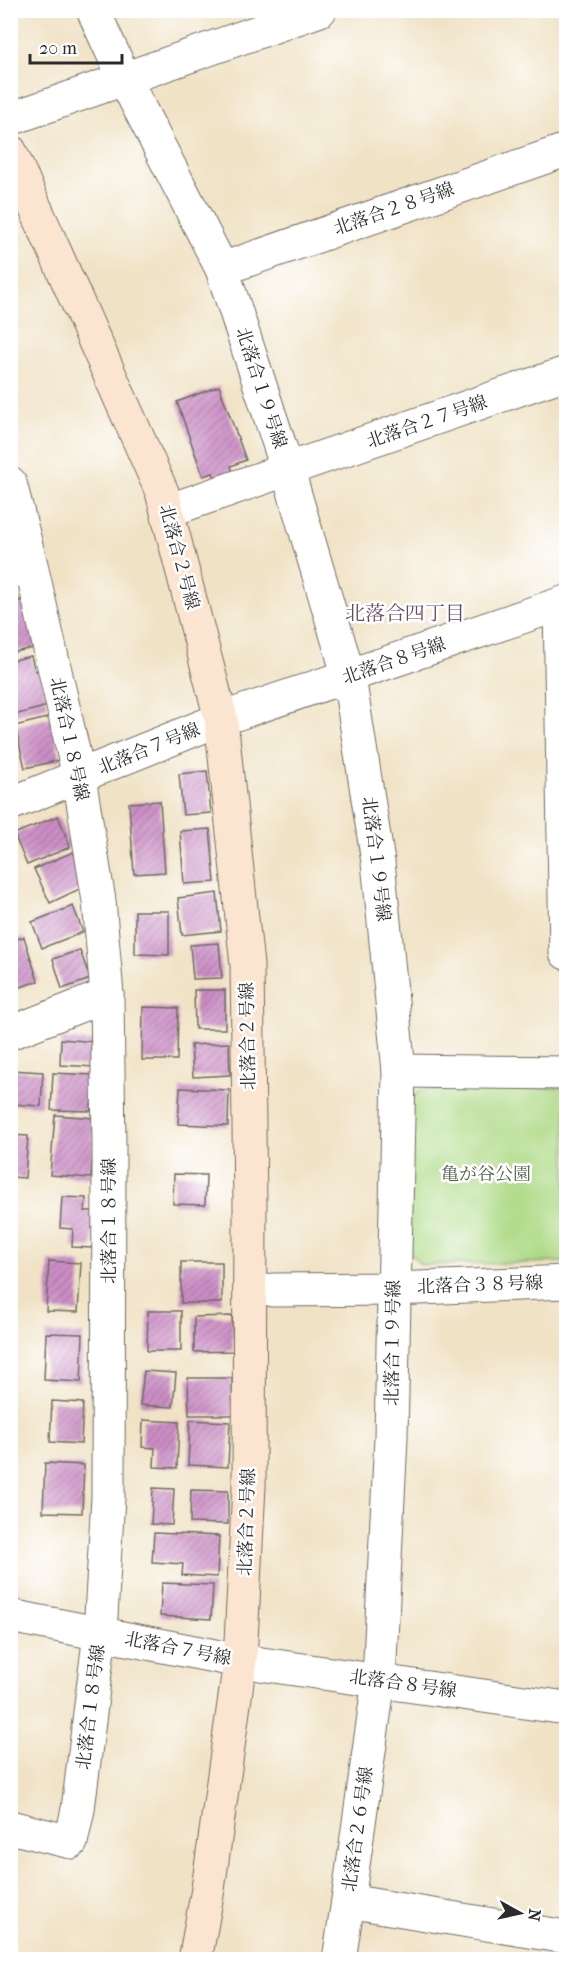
<svg xmlns="http://www.w3.org/2000/svg" width="577" height="1970" font-family="'IM FELL French Canon','Noto Serif JP',serif">
	<style>
		.green { fill: #aeda86; stroke: #6c8258; stroke-width: 1.5 }
		.building { fill: url(#building-hatch) }
		.lines { fill: none; stroke-linecap: round; stroke-linejoin: round }
		.street-casing { stroke: #706b61; stroke-width: 35 }
		.secondary-casing { stroke: #706b61; stroke-width: 35 }
		.street { stroke: #fff; stroke-width: 33 }
		.secondary { stroke: #fce5d0; stroke-width: 33 }
		.labels { text-anchor: middle; dominant-baseline: central; stroke-width: 5; stroke-linejoin: round; paint-order: stroke }
		.street-label { font-size: 18px; fill: #2b2b2b; stroke: #fff }
		.park-label { font-size: 18px; fill: #526046; stroke: #fff }
		.neighbourhood-label { font-size: 20px; fill: #634e61; stroke: #fff }
	</style>
	<defs>
		<pattern id="building-hatch" width="6" height="6" patternUnits="userSpaceOnUse" patternTransform="scale(1.5)"><rect width="6" height="6" fill="#cc8ec6"/><path d="M-1 1l2-2M0 6l6-6M5 7l2-2" fill="none" stroke="#a674a1"/></pattern>
	</defs>
	<rect width="100%" height="100%" fill="#fff"/>
	<filter id="ink" filterUnits="userSpaceOnUse"><feTurbulence type="fractalNoise" baseFrequency=".0167" numOctaves="2"/><feDisplacementMap in="SourceGraphic" scale="12" xChannelSelector="R" yChannelSelector="G"/><feConvolveMatrix kernelMatrix="1 2 1 2 8 2 1 2 1" color-interpolation-filters="sRGB"/></filter>
	<filter id="wash" filterUnits="userSpaceOnUse"><feTurbulence type="fractalNoise" baseFrequency=".008" numOctaves="4" result="noise"/><feDisplacementMap in="SourceGraphic" scale="24" xChannelSelector="R" yChannelSelector="G"/><feGaussianBlur stdDeviation="1.35" result="paint"/><feColorMatrix in="noise" values="0 0 0 0 0 0 0 0 0 0 0 0 0 0 0 0 0 1.4 0 .05"/><feComposite in="paint" operator="in"/></filter>
	<g filter="url(#wash)">
		<rect width="100%" height="100%" fill="#f0e2c5"/>
		<!-- green -->
		<path class="green" d="M566,1087V1262L421,1265L404,1246L407,1102L421,1090Z"/>
		<g id="blocks">
			<!-- building -->
			<g class="building">
				<path d="M219,386L246,460L231,466L232,471L215,478L213,473L203,476L177,402Z"/>
				<path d="M28,599L38,647L10,653V603Z"/>
				<path d="M31,656L35,671L40,670L48,706L14,715L10,702V661Z"/>
				<path d="M51,717L61,760L25,768L15,726Z"/>
				<path d="M207,771L211,813L183,815L179,774Z"/>
				<path d="M160,801L165,872L134,874L129,803Z"/>
				<path d="M58,816L70,847L27,865L14,834Z"/>
				<path d="M210,829L215,882L184,884L180,831Z"/>
				<path d="M73,852L88,885L50,903L34,869Z"/>
				<path d="M217,893L221,931L182,935L178,898Z"/>
				<path d="M73,906L83,932L42,948L32,922Z"/>
				<path d="M135,911H169V955L135,954Z"/>
				<path d="M24,937L38,981L15,989L10,976V941Z"/>
				<path d="M219,943L222,978L193,979L190,945Z"/>
				<path d="M80,950L90,979L62,989L53,959Z"/>
				<path d="M194,990H225V1029H195Z"/>
				<path d="M143,1007L178,1008L177,1060H142Z"/>
				<path d="M61,1039L96,1042L95,1067L60,1065Z"/>
				<path d="M229,1043L230,1075L193,1077L191,1045Z"/>
				<path d="M10,1070L43,1072L41,1106L10,1104Z"/>
				<path d="M53,1073L93,1075L91,1111L51,1110Z"/>
				<path d="M180,1088L229,1090L228,1126L178,1124Z"/>
				<path d="M55,1115L95,1118L91,1178L50,1175Z"/>
				<path d="M10,1135L28,1136L25,1178L10,1177Z"/>
				<path d="M174,1174L206,1175L205,1205L173,1204Z"/>
				<path d="M62,1197L86,1198L85,1211H94L92,1248L72,1247L73,1229L60,1228Z"/>
				<path d="M49,1261L81,1263L78,1312L46,1311Z"/>
				<rect x="181" y="1262" width="41" height="41"/>
				<path d="M148,1311H181V1351H147Z"/>
				<path d="M232,1316L233,1351L194,1352V1317Z"/>
				<path d="M46,1333L83,1334L81,1382L44,1380Z"/>
				<path d="M144,1371L176,1373L173,1407L140,1405Z"/>
				<path d="M188,1378H232L233,1415H189Z"/>
				<path d="M52,1401L83,1403L81,1444L50,1442Z"/>
				<path d="M143,1420L179,1422L177,1468L154,1467L155,1448L142,1447Z"/>
				<path d="M190,1420L230,1422L228,1467L188,1465Z"/>
				<path d="M45,1463L84,1465L82,1513L43,1512Z"/>
				<path d="M153,1488L174,1489L172,1525L151,1524Z"/>
				<path d="M191,1490L228,1491V1524L190,1523Z"/>
				<path d="M154,1533L219,1536L217,1577L182,1575L183,1564L152,1562Z"/>
				<path d="M162,1583L213,1585L211,1619L160,1616Z"/>
			</g>
		</g>
	</g>
	<g filter="url(#ink)">
		<use href="#blocks" fill-opacity="0" stroke="#706b61" stroke-width="1.5"/>
		<g class="lines">
			<defs>
				<g id="street">
					<path d="M93,10L125,80L222,269L288,471L349,677L378,862L399,1071L391,1437L379,1680L348,1901L566,1937"/>
					<path d="M10,119L320,10"/>
					<path d="M222,269L566,150"/>
					<path d="M10,483L31,565"/>
					<path d="M167,511L566,373"/>
					<path d="M10,572L31,565L79,777L99,901L107,995L109,1146L108,1497L100,1633L78,1809L71,1842L10,1827"/>
					<path d="M560,605L566,953"/>
					<path d="M10,804L221,719L566,602"/>
					<path d="M10,1033L107,995"/>
					<path d="M399,1071L566,1073"/>
					<path d="M273,1290L394,1289L566,1282"/>
					<path d="M10,1616L240,1661L566,1708"/>
					<path d="M339,1960L348,1901"/>
				</g>
				<path id="secondary" d="M10,151L162,492L221,719L247,965L250,1207L249,1486L240,1661L208,1889L195,1960"/>
			</defs>
			<!-- street casing -->
			<use href="#street" class="street-casing"/>
			<!-- secondary casing -->
			<use href="#secondary" class="secondary-casing"/>
			<!-- street -->
			<use href="#street" class="street"/>
			<!-- secondary -->
			<use href="#secondary" class="secondary"/>
		</g>
	</g>
	<g class="labels">
		<!-- street labels -->
		<g class="street-label">
			<text transform="translate(394 209) rotate(-19)">北落合２８号線</text>
			<text transform="translate(261 388) rotate(72)">北落合１９号線</text>
			<text transform="translate(427 422) rotate(-19)">北落合２７号線</text>
			<text transform="translate(179 557) rotate(75)">北落合２号線</text>
			<text transform="translate(394 661) rotate(-19)">北落合８号線</text>
			<text transform="translate(69 739) rotate(78)">北落合１８号線</text>
			<text transform="translate(149 749) rotate(-22)">北落合７号線</text>
			<text transform="translate(376 859) rotate(83)">北落合１９号線</text>
			<text transform="translate(248 1036) rotate(-91)">北落合２号線</text>
			<text transform="translate(109 1221) rotate(-90)">北落合１８号線</text>
			<text transform="translate(480 1285) rotate(-2)">北落合３８号線</text>
			<text transform="translate(393 1343) rotate(-89)">北落合１９号線</text>
			<text transform="translate(247 1522) rotate(-88)">北落合２号線</text>
			<text transform="translate(178 1649) rotate(11)">北落合７号線</text>
			<text transform="translate(403 1684) rotate(8)">北落合８号線</text>
			<text transform="translate(91 1707) rotate(-83)">北落合１８号線</text>
			<text transform="translate(358 1829) rotate(-82)">北落合２６号線</text>
		</g>
		<!-- park labels -->
		<g class="park-label">
			<text x="486" y="1174">亀が谷公園</text>
		</g>
		<!-- neighbourhood labels -->
		<g class="neighbourhood-label">
			<text x="405" y="613">北落合四丁目</text>
		</g>
	</g>
	<!-- margin -->
	<rect width="577" height="1970" fill="none" stroke="#fff" stroke-width="36"/>
	<!-- north arrow -->
	<g transform="translate(520 1913) rotate(98)" stroke="#ffffff" stroke-width="4.5" paint-order="stroke">
	<path d="M0-4.5L10 22L0 15L-10 22Z" fill="#2b2b2b"/>
	<text y="-9" font-size="16" font-weight="bold" text-anchor="middle" fill="#2b2b2b">N</text>
	</g>
	<!-- scale -->
	<path d="M30 54v9h92v-9" fill="none" stroke="#2b2b2b" stroke-width="3"/>
	<text x="39" y="54" font-size="18" fill="#2b2b2b" stroke="#ffffff" stroke-width="4.5" paint-order="stroke">20 m</text>
</svg>
